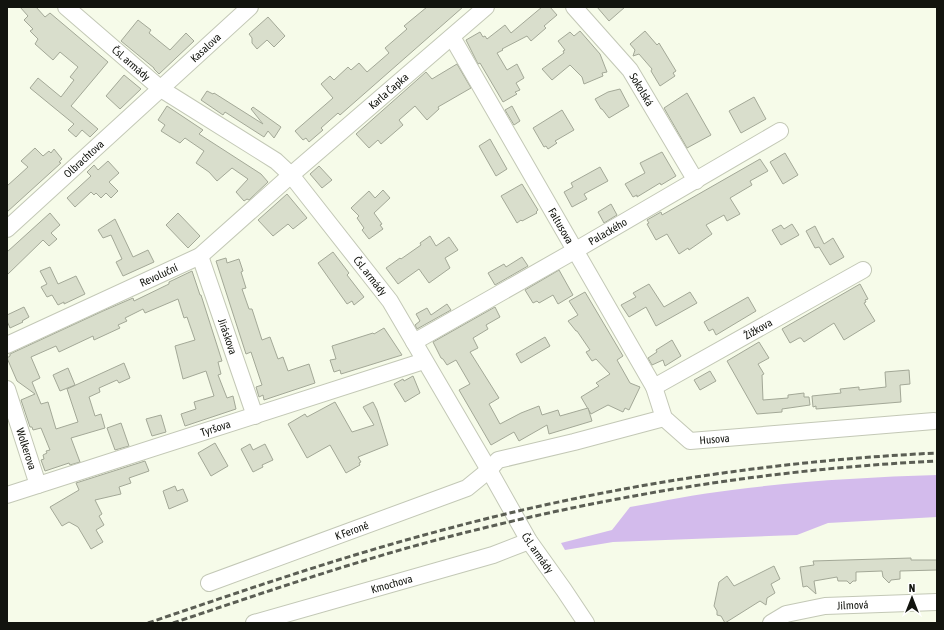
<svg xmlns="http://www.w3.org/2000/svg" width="944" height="630" font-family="'Asap Condensed',sans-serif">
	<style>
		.green { fill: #d3bbec }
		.building { fill: #d9decc; stroke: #a3a897 }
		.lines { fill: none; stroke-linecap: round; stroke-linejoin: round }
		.minor-casing { stroke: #c3c8b6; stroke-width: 18 }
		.minor { stroke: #fff; stroke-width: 16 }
		.rail { stroke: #5b5e54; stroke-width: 3; stroke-dasharray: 6 3; stroke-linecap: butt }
		.labels { text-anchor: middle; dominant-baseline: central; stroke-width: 3; stroke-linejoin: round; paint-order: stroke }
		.street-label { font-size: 11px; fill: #12140e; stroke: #fff }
	</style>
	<rect width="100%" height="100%" fill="#f6fbe9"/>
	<!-- green -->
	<path class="green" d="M937,475V517L828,523L797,535L613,542L565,550L561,543L612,530L630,507C664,501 697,494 732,490C800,481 869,477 937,475Z"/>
	<!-- building -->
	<g class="building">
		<path d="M20,7H36L45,17L50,13L108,62L71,106L98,129L90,137L82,130L76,137L68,130L74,124L30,88L38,78L61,97L74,80L70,77L78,67L60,52L53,60L35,44L38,39L30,31L33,29L24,20L28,16Z"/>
		<path d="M427,7H463L340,115L338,113L321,128L323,130L309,142L306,138L303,140L295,131L333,98L321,84L330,76L334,80L348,67L351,70L359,63L367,72L389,53L385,48L407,29L404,26Z"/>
		<path d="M542,7H550L557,15L544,26L546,28L531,41L527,36L502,49L503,50L497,53L507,70L517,64L524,78L516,83L520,90L515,92L517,94L503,102L480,63L478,64L466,40L480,32L483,37L485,36L487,39L505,25L511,33Z"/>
		<path d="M597,7H625L609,21Z"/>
		<path d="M268,17L285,36L274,47L267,40L257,49L252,43V38L249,34Z"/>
		<path d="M138,20L151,30L149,33L170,50L186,33L194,41L159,74L154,69V68L121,41Z"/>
		<path d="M580,31L600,54L607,72L602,73L603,76L584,84L582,77L570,65L552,80L542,69L564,53L563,51L565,50L558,41L570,32L574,36Z"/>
		<path d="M645,31L657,45L659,43L676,71L673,73L675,76L660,86L651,71L652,69L639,54L633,56L635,50L630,44Z"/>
		<path d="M457,64L471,88L438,107L439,109L427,120L415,106L399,120L403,125L381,144L378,140L369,148L356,134L426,72L432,79Z"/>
		<path d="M124,75L141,89L120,109L106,96Z"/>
		<path d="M620,89L629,106L609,118L602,109H601L595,99L608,92Z"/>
		<path d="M207,91L213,94L214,93L263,124L251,109L253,107L281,127L274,138L268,131L264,137L225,112L223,115L201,100Z"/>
		<path d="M687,93L711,135L687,148L664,108Z"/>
		<path d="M754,97L766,119L741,133L729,111Z"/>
		<path d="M167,106L203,130L199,134L261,174L268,182L249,200L247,199L244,201L236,192L248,179L232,168L217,181L209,172L196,163L204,151L185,138L180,143L161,131L165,125L158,120Z"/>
		<path d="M512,106L520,121L514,125L505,110Z"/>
		<path d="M562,110L574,130L555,141L557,143L548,149L546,146L544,147L533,128Z"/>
		<path d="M490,139L507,169L496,176L479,146Z"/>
		<path d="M35,148L43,156L49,151L51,153L54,149L62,159L59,162L61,163L7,212V186L28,167L21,161Z"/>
		<path d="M662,152L676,176L661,185L660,183L637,197V195L633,197L625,184L645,173L640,163Z"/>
		<path d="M785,153L798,175L783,184L770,162Z"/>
		<path d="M760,159L768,171L750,181L752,185L730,198L740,214L727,221L724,215L706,225L712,234L689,250L688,248L679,254L667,234L656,240L647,224L649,223L647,220L661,212L662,215Z"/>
		<path d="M108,161L119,173L109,182L118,191L111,198L106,193L101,198L96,193L94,195L91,192L75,207L67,198L91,176L87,172L94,165L98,170Z"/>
		<path d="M319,166L332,180L322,188L310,174Z"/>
		<path d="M600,167L608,181L584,194L587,199L572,207L564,192L573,187L571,183Z"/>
		<path d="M522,184L538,210L536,212L537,213L522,221L521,220L517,223L501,196Z"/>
		<path d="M383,190L390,198L374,213L382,224L380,225L383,229L369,239L362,230L364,228L357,218L359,216L351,208L369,191L375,198Z"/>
		<path d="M287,194L307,218L293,229L288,224L273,236L258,220Z"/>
		<path d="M611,204L617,215L604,223L598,212Z"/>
		<path d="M50,213L60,225L51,233L57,239L49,246L43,240L7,275V252Z"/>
		<path d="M178,213L200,236L188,248L166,225Z"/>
		<path d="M115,219L133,257L148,250L154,262L123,276L116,262L122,259L111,235L103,238L98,230Z"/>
		<path d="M792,224L799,235L781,245L772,230L781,225L784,229Z"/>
		<path d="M815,226L824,244L833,238L844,257L830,265L819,247L815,248L806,231Z"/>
		<path d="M430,236L436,246L449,237L458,250L445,258L450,268L429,283L419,269L398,284L386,268L400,258L401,259L421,245L420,243Z"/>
		<path d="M333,252L349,273L347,275L364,297L354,305L352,301L347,304L318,263Z"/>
		<path d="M522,257L528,266L495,285L488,273L504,264L506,267Z"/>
		<path d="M226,258L227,263L239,259L243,271L241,272L246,288L242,289L249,309H252L262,340L270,337L278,359L283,357L288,371L309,364L315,383L264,400L263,395L259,397L256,387L262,385L251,352L246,354L216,261Z"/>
		<path d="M50,267L58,284L76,276L85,294L64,304V302L58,305L52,295L47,297L41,287L47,284L40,271Z"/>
		<path d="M559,270L573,295L558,304L553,295L539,303L537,301L533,303L525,290Z"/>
		<path d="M192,271L200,295H201L222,361L218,362L221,374L218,375L227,398L233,396L236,409L185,426L181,414L196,409L194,402L214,396L206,371L183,379L175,346L195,340L187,317L184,318L178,299L145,313L143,309L125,318L127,321L118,325L120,328L94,340L93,336L59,352L56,346L31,357L40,378L32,382L41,404L48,402L56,429L78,422L67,389L124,363L130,378L119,383L117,380L99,388L100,392L89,397L95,416L101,414L105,428L71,438L80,462L70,465L69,463L45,471L41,460L44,459L43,455L47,453L46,451L50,450L41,428L33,430L32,427H30L21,400L35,394L17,381L7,358L10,356V354L103,311L133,298L134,301L169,284V282Z"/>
		<path d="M649,284L664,307L690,292L697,303L656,326L646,307L629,317L621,305L636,297L633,293Z"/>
		<path d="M860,284L868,299L865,300L866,302L864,303L875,321L844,340L834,323L804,342L801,338H799L790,343L782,329Z"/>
		<path d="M585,292L623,356L617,360L630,383L640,387L629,410L625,408L623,412L608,405L591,414L581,397L599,386L596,383L610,374L596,359L592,361L586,352L590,350L577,331H576L568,321L578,315L569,301Z"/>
		<path d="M748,297L756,311L716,335L713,329L709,331L704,322Z"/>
		<path d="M447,304L451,310L417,329L415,325L420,321L416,314L427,308L431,315Z"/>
		<path d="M24,307L29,317L22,321L23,322L10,328L7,321V315Z"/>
		<path d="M495,307L500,317L486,325L488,329L473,338L478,348L470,352L499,398L489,404L500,424L521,413L539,406L542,415L558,410L560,416L588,408L592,421L549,434L547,425L519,441L514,432L491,445L459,390L470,384L456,360L447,365L443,359L441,358L433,342Z"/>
		<path d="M384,328L402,355L341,374L340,370L334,372L330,360L336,359L332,346L373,333L374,334Z"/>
		<path d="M545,337L550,346L521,363L516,354Z"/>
		<path d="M672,340L681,356L665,366L663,360L652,365L648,358L657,352L656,350Z"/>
		<path d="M759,342L769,358L758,364L764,374L762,375L763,400L788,398V395L804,393V397H809L810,405L782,409V412L757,414L727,361Z"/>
		<path d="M68,368L75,385L60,391L53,375Z"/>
		<path d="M909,370L910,384L900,385L901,402L816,409V406L813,407L812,396L841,393L840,389L859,387V390L886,387L885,372Z"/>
		<path d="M710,371L716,381L700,390L694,380Z"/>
		<path d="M413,376L420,393L405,402L394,384L403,379L404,381Z"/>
		<path d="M335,402L352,432L374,425L363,407L373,402L377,410L388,445L358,457L361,462L359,463L360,465L346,473L330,445L307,458L288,424L305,414L307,417Z"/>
		<path d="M161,415L166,432L152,436L146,419Z"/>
		<path d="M121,423L129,446L115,450L107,428Z"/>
		<path d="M215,443L228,466L211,476L198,453Z"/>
		<path d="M250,444L253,450L265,444L273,460L262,465L263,467L253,472L241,449Z"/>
		<path d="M145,461L149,471L129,478L131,483L119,487L121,494L95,500L102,514L99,516L104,525L96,530L103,542L91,549L78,527L69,522L62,526L50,507L79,490L76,483Z"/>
		<path d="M175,486L177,491L183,489L188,501L169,509L163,491Z"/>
		<path d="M911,558V560H937V570L900,571V579L891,580L889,583L883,577L882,571L856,572V581H853L850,584L847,581H838L837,577L814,581L816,594L807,586L803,587L800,567L814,565L813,561Z"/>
		<path d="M774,566L780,579L771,584L775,593L767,598L766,605L760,601L725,623L721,616L717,615V611L714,606L719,582L727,576L734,586Z"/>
	</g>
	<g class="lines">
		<defs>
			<g id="minor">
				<path id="s1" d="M66,7L161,89L276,161L291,175L390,301L489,470L529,541L564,590L586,623"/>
				<path id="s2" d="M574,7L630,70L696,181"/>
				<path id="s3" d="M452,37L654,387L664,418L690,441L934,421"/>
				<path id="s4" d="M7,229L250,7"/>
				<path id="s5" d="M200,256L255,416"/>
				<path id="s6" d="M414,342L576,250L780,131"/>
				<path id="s7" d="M7,345L200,256L291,175L486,7"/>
				<path id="s8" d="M654,387L863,270"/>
				<path id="s9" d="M7,389L38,485"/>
				<path id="s10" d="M7,495L424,361"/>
				<path id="s11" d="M209,583L467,488L489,470L498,460L574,442L664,418"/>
				<path id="s12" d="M254,623L493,555L529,541"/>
				<path id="s13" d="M771,623L786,614L825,606L937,602"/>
			</g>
		</defs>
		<!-- minor casing -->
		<use href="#minor" class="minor-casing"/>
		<!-- minor -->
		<use href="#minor" class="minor"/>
		<!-- rail -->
		<g class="rail">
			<path d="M148,623C245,590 341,557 439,531C601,487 769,461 937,453"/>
			<path d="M173,623C263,593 352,562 444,538C605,496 770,469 937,461"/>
		</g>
	</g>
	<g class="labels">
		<!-- street labels -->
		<g class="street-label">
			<text stroke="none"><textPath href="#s4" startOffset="269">Kasalova</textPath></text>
			<text stroke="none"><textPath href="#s1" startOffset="86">Čsl. armády</textPath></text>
			<text stroke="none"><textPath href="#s2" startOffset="107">Sokolská</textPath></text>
			<text stroke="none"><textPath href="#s7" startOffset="463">Karla Čapka</textPath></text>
			<text stroke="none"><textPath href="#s4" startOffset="104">Olbrachtova</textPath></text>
			<text stroke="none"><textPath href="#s3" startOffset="218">Faltusova</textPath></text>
			<text stroke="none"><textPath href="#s6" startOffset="223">Palackého</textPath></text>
			<text stroke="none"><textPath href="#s7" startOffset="167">Revoluční</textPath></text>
			<text stroke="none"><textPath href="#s1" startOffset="410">Čsl. armády</textPath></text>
			<text stroke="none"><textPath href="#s8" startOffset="119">Žižkova</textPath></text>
			<text stroke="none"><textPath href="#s5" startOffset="85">Jiráskova</textPath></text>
			<text stroke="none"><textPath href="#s10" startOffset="219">Tyršova</textPath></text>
			<text stroke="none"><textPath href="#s3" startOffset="496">Husova</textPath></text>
			<text stroke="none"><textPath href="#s9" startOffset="63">Wolkerova</textPath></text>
			<text stroke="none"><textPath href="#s11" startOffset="152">K Feroně</textPath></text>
			<text stroke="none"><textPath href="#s1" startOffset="734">Čsl. armády</textPath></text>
			<text stroke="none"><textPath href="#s12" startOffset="143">Kmochova</textPath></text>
			<text stroke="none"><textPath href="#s13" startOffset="85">Jilmová</textPath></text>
		</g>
	</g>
	<!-- border -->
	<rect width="944" height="630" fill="none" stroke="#12140e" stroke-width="16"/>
	<!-- north arrow -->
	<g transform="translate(912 598)" stroke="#ffffff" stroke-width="3" paint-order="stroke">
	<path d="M0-3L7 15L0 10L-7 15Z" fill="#12140e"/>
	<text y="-6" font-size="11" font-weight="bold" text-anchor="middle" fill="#12140e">N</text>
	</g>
</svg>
